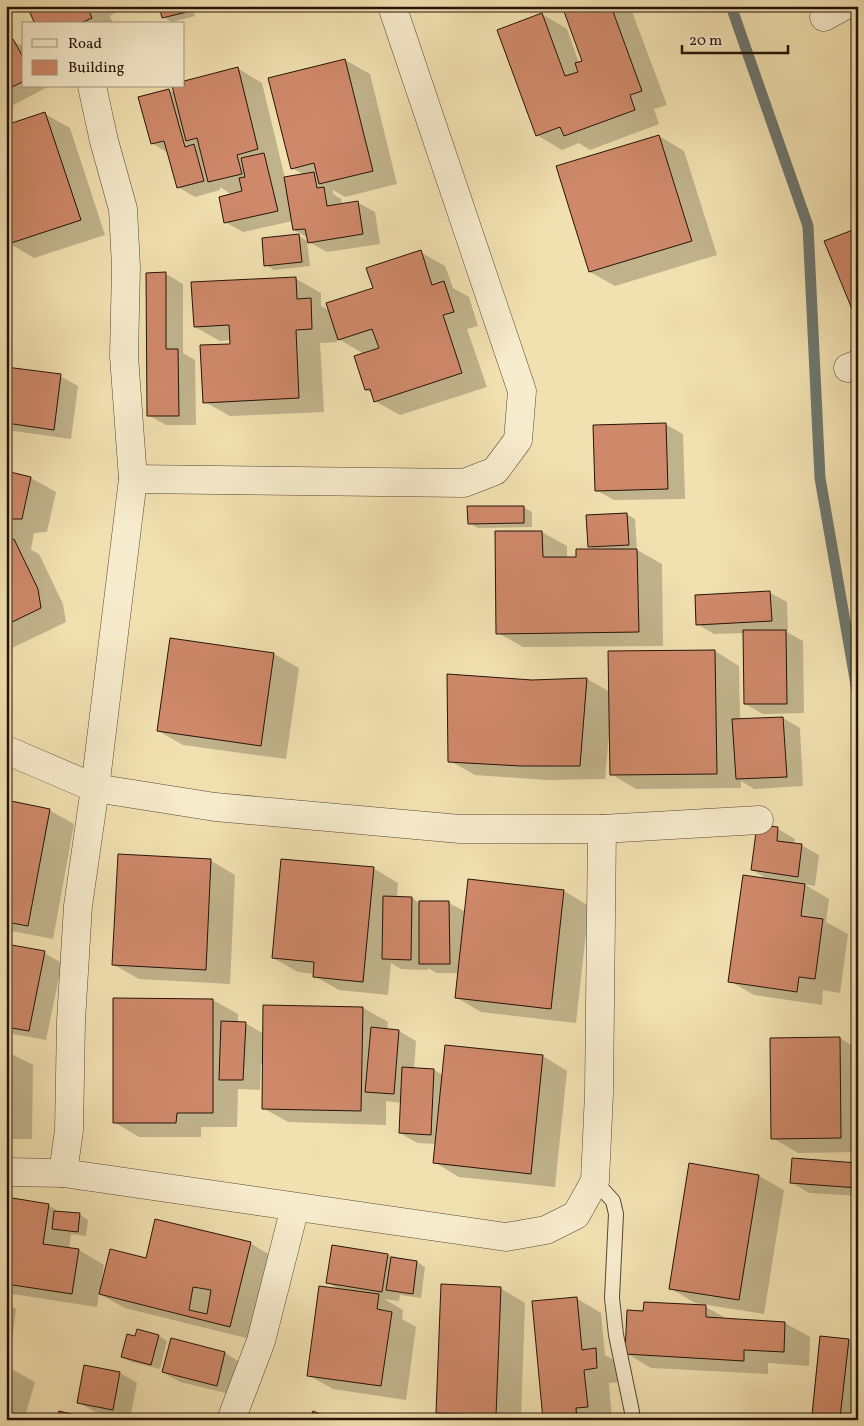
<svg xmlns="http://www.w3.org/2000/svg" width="864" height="1426" font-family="Vollkorn,serif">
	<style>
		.shadow { fill: #0003 }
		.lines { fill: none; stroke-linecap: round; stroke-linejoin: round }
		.stream { stroke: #6d776f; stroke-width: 11 }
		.building { fill: #cf896a; stroke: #261208; fill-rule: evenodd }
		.lane-casing { stroke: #594632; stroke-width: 16 }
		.street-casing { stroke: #594632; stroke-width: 29 }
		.lane { stroke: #f6ebcc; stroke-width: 14 }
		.street { stroke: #f6ebcc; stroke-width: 28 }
	</style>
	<rect width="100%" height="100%" fill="#f1e0b0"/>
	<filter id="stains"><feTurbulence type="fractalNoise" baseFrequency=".004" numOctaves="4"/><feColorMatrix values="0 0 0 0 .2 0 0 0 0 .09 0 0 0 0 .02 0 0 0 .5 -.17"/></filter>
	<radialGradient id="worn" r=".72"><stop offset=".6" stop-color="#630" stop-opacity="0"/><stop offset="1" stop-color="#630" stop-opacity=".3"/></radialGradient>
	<!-- shadow -->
	<g class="shadow">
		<path d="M28,6H126L110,16L113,24H36Z"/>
		<path d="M161,6H192L195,16L172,22L163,17Z"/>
		<path d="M564,6H630L667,105L654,109L659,124L590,150L579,143L562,150L537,135L542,14L567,29L579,63L584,61Z"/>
		<path d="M6,17L13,31L6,34Z"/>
		<path d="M13,41L24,47V86H49L6,109V44Z"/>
		<path d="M345,60L370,74L397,184L345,197L333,190V194L341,199L342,205L357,202L375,212L380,244L327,252L307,241L310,266L274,270L266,265L299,236L309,242L308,238L294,230L293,221L243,232L225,222L232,195L220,187V190L195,197L178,187L168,153L152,143L169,90L175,93L184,86V82L237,68L262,83L285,178L304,175L292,168Z"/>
		<path d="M45,114L70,128L105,235L34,258L9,243Z"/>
		<path d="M659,136L684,151L717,255L615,286L590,272Z"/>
		<path d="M420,252L445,266L453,288L469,297L478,326L467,329L487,387L400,415L375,401L373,394L366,390L364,354L337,338V342L320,343L324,412L230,416L205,402L231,345V340L220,341L195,327L296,279L321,293V306L329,310L375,289Z"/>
		<path d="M166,274L183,284V353L195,360L196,425H166L148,415Z"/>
		<path d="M6,368L60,376L78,386L71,439L6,430Z"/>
		<path d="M665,424L683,434L685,499L614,500L596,490Z"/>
		<path d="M6,472L31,478L56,492L47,532L34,533L31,550L39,554L63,604L66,622L6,651Z"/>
		<path d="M523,507L532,512V527L478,528L469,523Z"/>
		<path d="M626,514L635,519L637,550L662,564L663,646L523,647L498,633L542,532L567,546V559H577L595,550L589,546Z"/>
		<path d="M769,592L787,602L788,631H785L803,641L804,713L763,714L745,704V633L714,634L697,624Z"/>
		<path d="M715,651L739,666L740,720L783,718L800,728L803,786L754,789L741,781V788L636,789L611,774V734H609L605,779L547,780L475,775L450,761L532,681L587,679L610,692Z"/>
		<path d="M274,654L299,668L286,759L183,745L158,731Z"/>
		<path d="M6,801L49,810L74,824L53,939L6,930Z"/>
		<path d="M778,829L795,839L794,844L801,845L819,855L815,886L804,884L829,899L826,922L848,934L840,993L823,990L822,1005L754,995L730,981L769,880L752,870Z"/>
		<path d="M210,860L235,875L230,984L139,979L114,965Z"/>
		<path d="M373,868L398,883L397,898H412L419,903H449L466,912L469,880L564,891L589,906L576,1023L481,1012L456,997L459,973H437L428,968V970L401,969L391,963L388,995L339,990L314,976V974L298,972L273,958Z"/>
		<path d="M6,945L44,953L62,963L46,1040L13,1034L6,1030Z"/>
		<path d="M115,999L213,1000L238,1014V1023H245L264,1034L363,1008L388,1022L387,1030L399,1031L416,1041L414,1069L434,1070L443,1075L543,1056L567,1071L555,1187L459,1177L434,1162L436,1144L417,1143L400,1133L402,1103L386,1101V1125L288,1122L263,1108L264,1064H261L260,1090L238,1089L237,1127H201V1137H139L114,1122Z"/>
		<path d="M840,1038L858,1049V1152L798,1153L773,1138Z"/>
		<path d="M6,1051L33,1065L32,1139H6Z"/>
		<path d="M858,1164V1196L809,1193L792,1183Z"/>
		<path d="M690,1165L759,1176L784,1190L764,1314L695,1303L670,1288Z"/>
		<path d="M6,1198L48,1205L61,1213L80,1215L88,1220L86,1236L71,1234L69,1249L79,1250L104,1265L102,1279L104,1280L147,1259L250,1243L275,1258L254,1340L125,1308L99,1294L97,1307L6,1293Z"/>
		<path d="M388,1255L417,1262L425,1267L421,1298L400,1295L399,1301L384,1299L403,1310L402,1319L416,1327L406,1400L333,1389L308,1375L340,1290L327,1282Z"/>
		<path d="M500,1288L525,1303L521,1420H450L438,1413Z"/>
		<path d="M576,1298L601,1313L605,1355L620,1364L622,1382L609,1383L612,1420H544Z"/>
		<path d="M6,1303L16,1309L12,1343L6,1342Z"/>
		<path d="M704,1306L729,1320L785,1323L810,1337L809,1366L768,1363V1374L651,1368L626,1353L645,1312Z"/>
		<path d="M159,1336L167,1341L160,1369L131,1362L123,1357L135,1338Z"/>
		<path d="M171,1340L225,1353L242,1363L234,1395L180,1382L163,1372Z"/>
		<path d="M849,1340L858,1346V1420H823L813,1414Z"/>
		<path d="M6,1366L35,1382L24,1420H6Z"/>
		<path d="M120,1373L137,1383L130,1419L95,1412L78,1402Z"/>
	</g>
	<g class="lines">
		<!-- stream -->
		<path class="stream" d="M731,6L808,226L820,478L858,696"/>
	</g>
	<!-- building -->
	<g class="building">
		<path d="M27,6H87L92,18L79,24H35Z"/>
		<path d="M159,6H186L187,12L162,18Z"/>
		<path d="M562,6H611L642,91L630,95L635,110L564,136L560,127L536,136L497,30L542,13L565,76L578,72L575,63L582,61Z"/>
		<path d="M13,39L24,59V81L6,90V43Z"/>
		<path d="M345,59L373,171L319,184L314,163L291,169L268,78Z"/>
		<path d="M238,67L258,149L237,155L242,174L208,182L197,138L186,141L172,86H184V81Z"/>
		<path d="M169,89L185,147L194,144L204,181L177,188L164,141L151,144L138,97Z"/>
		<path d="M45,112L81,220L8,244L6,238V125Z"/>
		<path d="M659,135L692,241L589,272L556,166Z"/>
		<path d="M264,153L278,211L224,223L219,197L242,191L239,178L245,177L241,158Z"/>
		<path d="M314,172L317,188L324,187L327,206L358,201L363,234L308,243L305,229L293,230L284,177Z"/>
		<path d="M858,228V307L852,309L824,241Z"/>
		<path d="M299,234L302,262L264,266L262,238Z"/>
		<path d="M421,250L432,285L444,281L454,312L443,315L462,373L374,402L370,389L365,390L354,356L379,348L372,329L338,340L326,303L373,288L366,268Z"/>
		<path d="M166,272V349H178L179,416H147L146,273Z"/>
		<path d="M296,277L297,299L311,298L312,329L296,330L299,398L203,403L200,345L230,344L229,325L194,327L191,282Z"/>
		<path d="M6,367L61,374L54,430L6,423Z"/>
		<path d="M666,423L668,489L595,491L593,425Z"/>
		<path d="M6,471L31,477L22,519H9L6,536Z"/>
		<path d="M858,500V515L852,503Z"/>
		<path d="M467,506H524V523L468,524Z"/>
		<path d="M627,513L629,545L588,547L586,515Z"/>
		<path d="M495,531H542L543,557H576V549H637L639,632L496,634Z"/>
		<path d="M14,539L38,589L41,608L6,625V543Z"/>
		<path d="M770,591L772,621L696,625L695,595Z"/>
		<path d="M743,630H786L787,704H744Z"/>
		<path d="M170,638L274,653L261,746L157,731Z"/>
		<path d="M715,650L717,774L610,775L608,651Z"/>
		<path d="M447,674L532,680L587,678L580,766H521L448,762Z"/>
		<path d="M783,717L787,777L736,779L732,719Z"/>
		<path d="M6,800L50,809L28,926L6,922Z"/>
		<path d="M757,825L778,827L777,841L802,844L798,877L751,870Z"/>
		<path d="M118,854L211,859L206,970L112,965Z"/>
		<path d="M281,859L374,867L363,982L313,977L314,962L272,958Z"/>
		<path d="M743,875L805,884L801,916L823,919L815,979L799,977L797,992L728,982Z"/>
		<path d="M468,879L564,890L551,1009L455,998Z"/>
		<path d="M383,896L412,897L411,960L382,959Z"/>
		<path d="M419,901H449L450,964H419Z"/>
		<path d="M6,944L45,951L29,1031L6,1027Z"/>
		<path d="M113,998L213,999V1113H177L176,1123H113Z"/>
		<path d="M263,1005L363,1007L361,1111L262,1109Z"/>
		<path d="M221,1021L246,1022L243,1080H219Z"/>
		<path d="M371,1027L399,1030L394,1094L365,1092Z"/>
		<path d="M840,1037L841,1138L771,1139L770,1038Z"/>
		<path d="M445,1045L543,1055L531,1174L433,1163Z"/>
		<rect x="6" y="1050" width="2" height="76"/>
		<path d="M402,1067L434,1069L431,1135L399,1133Z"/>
		<path d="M792,1158L858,1163V1188L790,1183Z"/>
		<path d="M689,1163L759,1175L739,1300L669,1289Z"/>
		<path d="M6,1197L49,1204L43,1244L79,1249L72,1294L6,1284Z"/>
		<path d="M54,1211L80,1213L78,1232L52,1229Z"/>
		<path d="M155,1219L251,1242L230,1327L99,1294L110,1249L146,1258ZM193,1287L211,1290L207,1314L189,1310Z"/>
		<path d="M332,1245L388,1254L382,1292L326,1283Z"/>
		<path d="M391,1257L417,1261L413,1294L386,1290Z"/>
		<path d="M441,1284L501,1287L496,1416L436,1413Z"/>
		<path d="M319,1286L379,1294L377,1309L392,1312L381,1386L307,1376Z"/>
		<path d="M577,1297L582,1350L596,1348L597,1368L584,1370L588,1407L576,1408L577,1420H543L532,1301Z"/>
		<path d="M644,1302L706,1305V1317L785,1322L784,1352L744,1350V1361L625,1354L627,1310L643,1311Z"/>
		<path d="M137,1329L159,1335L151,1365L121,1357L127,1334L135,1336Z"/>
		<path d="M820,1336L849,1339L840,1418L812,1415Z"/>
		<path d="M171,1338L225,1352L217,1386L162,1372Z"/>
		<path d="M6,1365L11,1366L6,1381Z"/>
		<path d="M84,1365L120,1372L113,1410L77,1403Z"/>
		<path d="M59,1411L96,1420H57Z"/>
		<path d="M313,1411L333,1420H309Z"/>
		<path d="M743,1414L779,1420H742Z"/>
		<path d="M691,1415L721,1420H690Z"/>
	</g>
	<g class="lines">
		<defs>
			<path id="lane" d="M595,1181L613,1201L616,1214L612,1298L616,1335L632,1412"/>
			<g id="street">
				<path d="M824,17L844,6"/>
				<path d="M92,86L104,141L123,209L126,267L124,356L133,479L95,788L78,906L71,1021L69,1130L63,1173L506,1237L546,1230L576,1215L595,1181L599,1093L602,829"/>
				<path d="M848,368L858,364"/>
				<path d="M133,479L464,483L495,471L518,440L522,391L392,6"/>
				<path d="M6,750L95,788L215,807L460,829H602L759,820"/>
				<path d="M6,1172L63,1173"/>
				<path d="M231,1420L261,1341L295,1207"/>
			</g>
		</defs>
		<!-- lane casing -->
		<use href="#lane" class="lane-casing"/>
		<!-- street casing -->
		<use href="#street" class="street-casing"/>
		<!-- lane -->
		<use href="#lane" class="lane"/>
		<!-- street -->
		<use href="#street" class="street"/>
	</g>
	<!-- margin -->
	<rect width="864" height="1426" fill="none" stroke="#f1e0b0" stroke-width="25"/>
	<rect x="8" y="8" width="849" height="1411" fill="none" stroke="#261208" stroke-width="2.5"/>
	<rect x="12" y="12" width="839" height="1401" fill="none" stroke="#261208"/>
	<!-- legend -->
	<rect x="22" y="22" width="162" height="65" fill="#f6ebcc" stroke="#a3947e"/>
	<rect x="32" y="39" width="25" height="8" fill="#f6ebcc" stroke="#a3947e"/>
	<text x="68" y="48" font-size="15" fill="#261208">Road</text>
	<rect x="32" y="60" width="25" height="15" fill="#cf896a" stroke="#a3947e"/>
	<text x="68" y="72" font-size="15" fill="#261208">Building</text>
	<!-- scale -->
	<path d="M682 45v8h106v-8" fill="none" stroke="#261208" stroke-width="2.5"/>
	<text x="689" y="45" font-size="15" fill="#261208" stroke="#f6ebcc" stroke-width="4" paint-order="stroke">20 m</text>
	<rect width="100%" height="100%" filter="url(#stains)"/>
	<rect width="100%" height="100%" fill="url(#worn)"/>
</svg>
